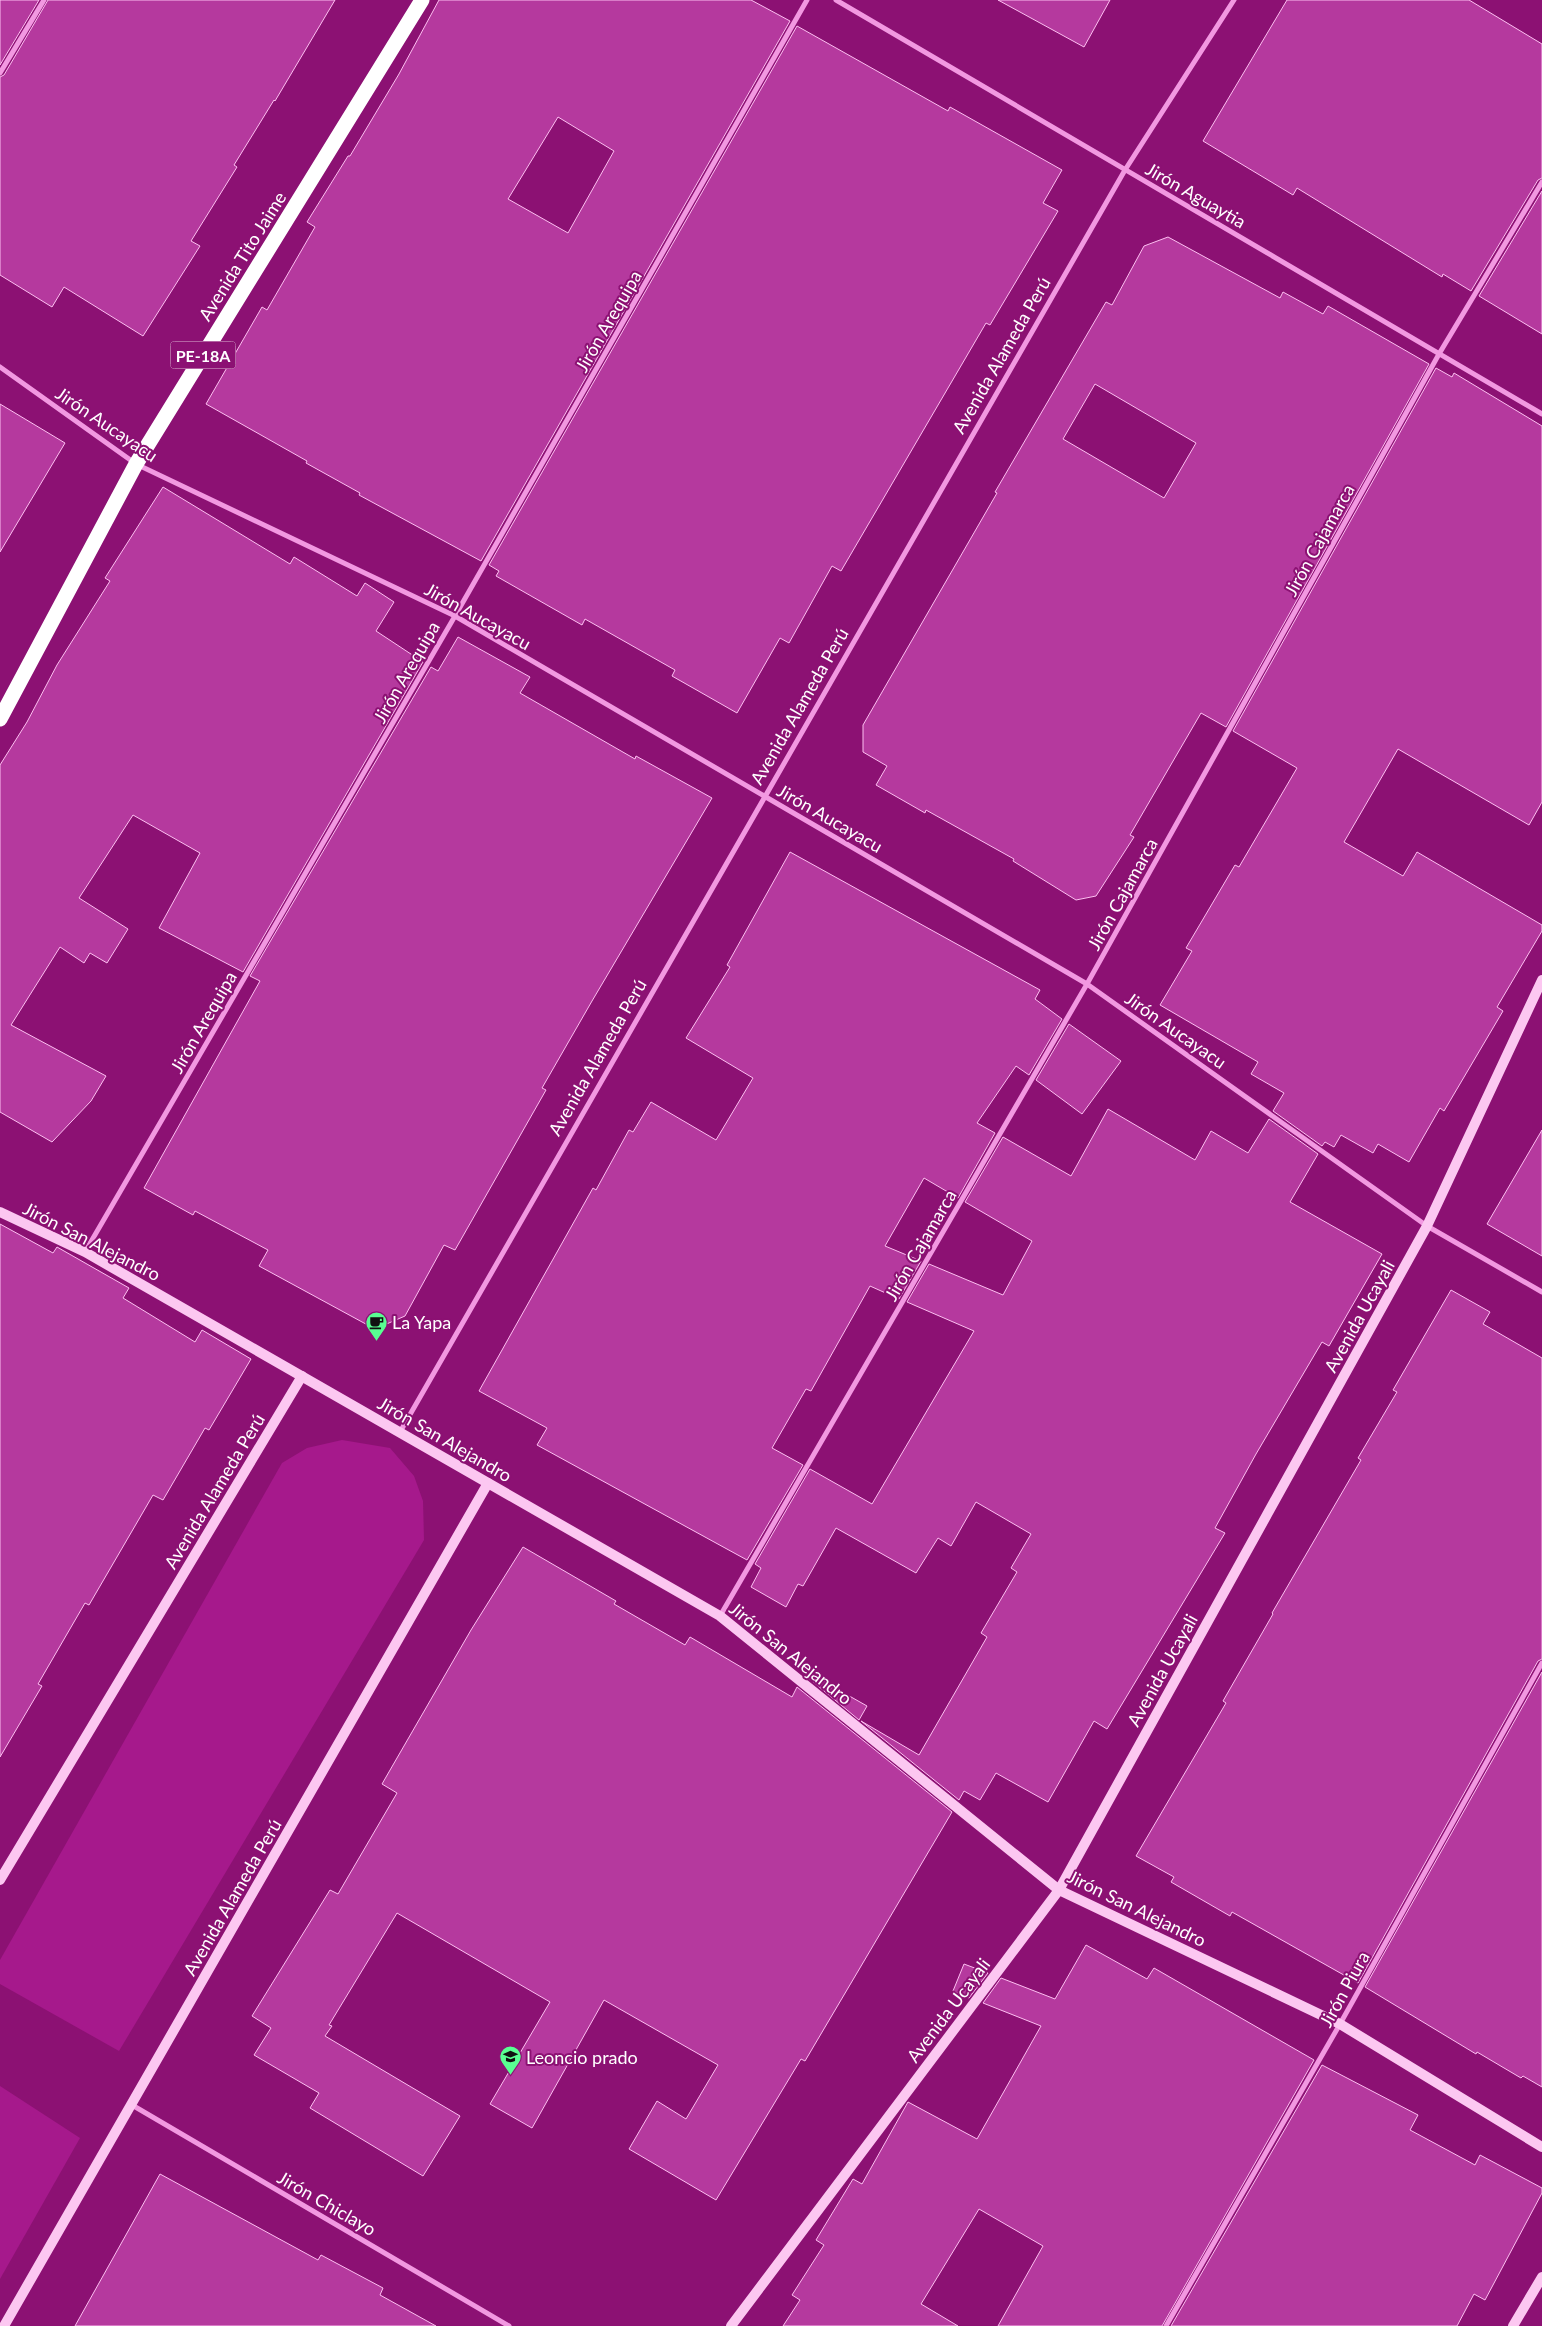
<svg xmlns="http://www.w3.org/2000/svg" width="1542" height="2326" font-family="Lato,sans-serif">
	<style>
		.green { fill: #a6198c }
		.building { fill: #b5399e; stroke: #fdbff1; fill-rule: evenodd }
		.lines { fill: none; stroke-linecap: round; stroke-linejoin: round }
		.street { stroke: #f298e1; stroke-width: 5 }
		.secondary { stroke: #fcc7f1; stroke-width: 10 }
		.highway { stroke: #fff; stroke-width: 15 }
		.labels { text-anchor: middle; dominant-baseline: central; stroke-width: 4; stroke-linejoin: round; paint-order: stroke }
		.shield { fill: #8c1173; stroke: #dcb8d5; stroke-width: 1 }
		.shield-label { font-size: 16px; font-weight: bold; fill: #fff }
		.street-label { font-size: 18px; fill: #fff; stroke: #8c1173 }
		.poi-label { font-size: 18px; fill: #fff; stroke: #8c1173; text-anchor: start }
	</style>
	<rect width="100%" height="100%" fill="#8c1173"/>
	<!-- green -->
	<g class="green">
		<path d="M342,1440L390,1448L414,1476L423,1501L424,1540L119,2051L0,1984V1960L282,1463L307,1448Z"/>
		<path d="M0,2086L80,2138L0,2279Z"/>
	</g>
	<!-- building -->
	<g class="building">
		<path d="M0,0H39L0,65Z"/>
		<path d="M48,0H335L275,101L274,100L234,165L237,167L191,241L200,246L143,336L64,287L52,307L0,275V77L4,75Z"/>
		<path d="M439,0H751L790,21L481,561L359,495L360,493L306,463L307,461L206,404L262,307L267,310L315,227L307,222L348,156H350L399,74ZM558,117L614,151L568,233L508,199Z"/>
		<path d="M998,0H1110L1084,47Z"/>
		<path d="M1287,0H1469L1542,44V178L1538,180L1471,291L1443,274L1442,277L1297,188L1293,195L1203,141Z"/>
		<path d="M797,26L948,111L950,107L1062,170L1043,203L1058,211L990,325L986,323L841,571L832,566L789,643L780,638L737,713L672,676L675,670L585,619L582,625L496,576L499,571L489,565Z"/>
		<path d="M1542,191V334L1479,296Z"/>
		<path d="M1168,237L1280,298L1283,292L1323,314L1328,306L1429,364L1226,727L1201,713L1130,835L1134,837L1096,896L1076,900L1013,861L1014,859L926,810L925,813L876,785L887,766L863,752V725L997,493L995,492L1106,302L1112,305L1144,246ZM1095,384L1196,443L1164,498L1063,439Z"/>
		<path d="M1436,368L1452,377L1454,373L1542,426V802L1529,825L1398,749L1344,842L1403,876L1417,852L1542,925V931L1497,1007L1503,1011L1444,1111L1440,1108L1409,1162L1378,1144L1373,1153L1341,1135L1334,1147L1325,1142L1322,1146L1273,1111L1284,1093L1251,1074L1258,1062L1160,1005L1192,951L1186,948L1235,865L1239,867L1297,768L1233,731Z"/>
		<path d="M0,404L65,443L0,552Z"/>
		<path d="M163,487L290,564L294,557L357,596L365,583L394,602L376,631L423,662L243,972L159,928L200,853L133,815L79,898L128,929L107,963L90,953L84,963L60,947L11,1025L106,1076L91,1101L52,1142L0,1112V765L27,722L57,665L110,581L105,578Z"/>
		<path d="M458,637L530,677L520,693L635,759L636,756L712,798L592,1001L542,1088L546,1090L455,1250L444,1245L405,1316L375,1329L259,1266L268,1250L195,1211L193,1215L144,1188L260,981L250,976L431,667L438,671Z"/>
		<path d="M790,852L1040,990L1035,999L1062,1019L1029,1075L1016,1066L977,1123L995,1133L958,1198L924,1178L885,1246L921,1261L899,1299L870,1286L811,1391L806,1389L772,1448L803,1465L747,1560L537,1445L547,1428L479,1391L593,1188L596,1190L629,1130L633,1132L651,1102L716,1140L753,1078L686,1038L730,967L727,965Z"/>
		<path d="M1069,1024L1121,1061L1082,1114L1036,1080Z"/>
		<path d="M1108,1109L1195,1160L1211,1131L1248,1153L1269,1119L1318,1154L1290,1202L1382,1254L1329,1346L1322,1342L1256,1454L1215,1528L1225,1533L1107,1729L1094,1721L1048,1802L996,1773L980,1800L964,1791L959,1800L861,1721L919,1755L987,1637L981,1633L1017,1572L1011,1568L1031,1534L976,1502L951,1546L938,1538L916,1573L836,1528L803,1586L798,1584L786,1607L751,1587L761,1568L755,1564L810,1469L872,1504L974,1331L907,1302L929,1264L1003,1295L1032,1241L965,1202L1003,1137L1071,1176Z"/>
		<path d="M1542,1130V1256L1487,1224Z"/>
		<path d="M0,1224L53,1253L57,1247L129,1288L123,1298L195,1342L202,1330L251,1359L209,1430L205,1428L163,1500L153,1495L89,1605L85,1603L38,1684L42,1686L0,1757Z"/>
		<path d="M1451,1290L1490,1312L1483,1324L1542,1358V1659L1538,1661L1358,1983L1232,1912L1230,1916L1171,1882L1174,1877L1136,1856L1226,1703L1223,1701L1273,1614L1272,1613L1361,1460L1358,1458L1397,1392L1393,1390Z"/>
		<path d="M523,1547L616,1601L614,1604L685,1645L690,1637L792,1697L797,1687L952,1812L805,2061L801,2059L716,2200L629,2149L657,2101L686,2119L718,2065L604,2000L532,2128L490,2104L550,2002L397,1913L329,2025L332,2026L325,2036L460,2116L423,2176L310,2108L319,2093L254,2055L271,2028L252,2016L330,1890L338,1894L397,1793L382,1784L471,1630Z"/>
		<path d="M807,1672L867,1706L859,1720L805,1675Z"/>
		<path d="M1542,1672V2087L1523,2076L1521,2078L1477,2052L1476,2054L1365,1987Z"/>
		<path d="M1086,1945L1147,1979L1154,1968L1314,2060L1162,2326H998L1043,2246L979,2209L921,2304L958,2326H783L800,2300L792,2295L824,2245L816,2240L853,2179L862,2184L908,2102L977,2139L1041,2026L983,2003L1001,1978L1055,1999Z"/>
		<path d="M964,1964L988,1973L969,1998L953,1991Z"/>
		<path d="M1322,2065L1418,2115L1410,2130L1475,2165L1480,2155L1542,2188V2193L1485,2300L1474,2294L1457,2326H1171Z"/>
		<path d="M160,2174L318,2260L321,2255L383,2288L380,2295L436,2326H75Z"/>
	</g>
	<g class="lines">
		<!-- street -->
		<g class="street">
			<path d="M836,0L1542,414"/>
			<path d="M0,73L44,0"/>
			<path d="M0,367L136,464L455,616L1087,984L1427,1226L1542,1292"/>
			<path d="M85,1252L455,616L807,0"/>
			<path d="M400,1432L1125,170L1234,0"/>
			<path d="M720,1616L1087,984L1439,354L1542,182"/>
			<path d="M132,2105L509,2326"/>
			<path d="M1166,2326L1340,2024L1542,1663"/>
		</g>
		<!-- secondary -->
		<g class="secondary">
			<path d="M0,1212L85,1252L720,1616L1059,1890L1340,2024L1542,2147"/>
			<path d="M0,1880L302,1376"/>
			<path d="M4,2326L488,1483"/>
			<path d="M731,2326L1059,1890L1427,1226L1542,980"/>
			<path d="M1513,2326L1542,2277"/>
		</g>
		<!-- highway -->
		<path class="highway" d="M0,719L136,464L422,0"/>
	</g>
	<!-- icons -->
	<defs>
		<symbol id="cafe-pin" viewBox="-11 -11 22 30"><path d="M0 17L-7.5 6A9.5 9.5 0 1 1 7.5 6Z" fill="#59ff92" stroke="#8c1173"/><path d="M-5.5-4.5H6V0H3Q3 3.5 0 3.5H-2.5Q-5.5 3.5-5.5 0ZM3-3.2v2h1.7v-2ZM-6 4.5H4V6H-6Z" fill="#111"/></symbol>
		<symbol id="school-pin" viewBox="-11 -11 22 30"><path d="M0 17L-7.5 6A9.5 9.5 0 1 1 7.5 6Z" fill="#59ff92" stroke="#8c1173"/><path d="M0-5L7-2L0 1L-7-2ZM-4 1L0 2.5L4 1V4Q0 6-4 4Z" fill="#111"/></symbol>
	</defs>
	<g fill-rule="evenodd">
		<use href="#cafe-pin" x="364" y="1310" width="25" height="34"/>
		<use href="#school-pin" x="498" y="2044" width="25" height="34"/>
	</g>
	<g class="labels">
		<!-- shield labels -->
		<rect class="shield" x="170.5" y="341.5" width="65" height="27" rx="4"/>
		<g class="shield-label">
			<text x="203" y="355">PE-18A</text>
		</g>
		<!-- street labels -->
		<g class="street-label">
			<text transform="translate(1196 195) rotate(30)">Jirón Aguaytia</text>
			<text transform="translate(242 256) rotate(-58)">Avenida Tito Jaime</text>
			<text transform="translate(608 321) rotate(-60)">Jirón Arequipa</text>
			<text transform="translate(1001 355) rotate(-60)">Avenida Alameda Perú</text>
			<text transform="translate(107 424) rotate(34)">Jirón Aucayacu</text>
			<text transform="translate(1319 540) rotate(-61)">Jirón Cajamarca</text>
			<text transform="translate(478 616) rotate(29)">Jirón Aucayacu</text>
			<text transform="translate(406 672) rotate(-60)">Jirón Arequipa</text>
			<text transform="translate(799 706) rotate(-60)">Avenida Alameda Perú</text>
			<text transform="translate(830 818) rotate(30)">Jirón Aucayacu</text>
			<text transform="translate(1122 894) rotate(-61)">Jirón Cajamarca</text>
			<text transform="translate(203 1022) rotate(-60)">Jirón Arequipa</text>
			<text transform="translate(1176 1030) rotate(35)">Jirón Aucayacu</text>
			<text transform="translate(597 1057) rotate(-60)">Avenida Alameda Perú</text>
			<text transform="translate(92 1241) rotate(27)">Jirón San Alejandro</text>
			<text transform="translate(920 1245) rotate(-60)">Jirón Cajamarca</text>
			<text transform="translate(1359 1316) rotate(-61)">Avenida Ucayali</text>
			<text transform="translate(445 1439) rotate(30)">Jirón San Alejandro</text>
			<text transform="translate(214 1491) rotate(-59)">Avenida Alameda Perú</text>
			<text transform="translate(791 1653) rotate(39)">Jirón San Alejandro</text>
			<text transform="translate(1162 1670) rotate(-61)">Avenida Ucayali</text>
			<text transform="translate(232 1897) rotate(-60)">Avenida Alameda Perú</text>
			<text transform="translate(1137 1908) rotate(26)">Jirón San Alejandro</text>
			<text transform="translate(1344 1989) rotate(-61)">Jirón Piura</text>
			<text transform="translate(948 2010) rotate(-53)">Avenida Ucayali</text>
			<text transform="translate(327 2203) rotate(30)">Jirón Chiclayo</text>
		</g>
		<!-- poi labels -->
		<g class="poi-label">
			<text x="392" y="1322">La Yapa</text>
			<text x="526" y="2057">Leoncio prado</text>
		</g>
	</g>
</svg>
